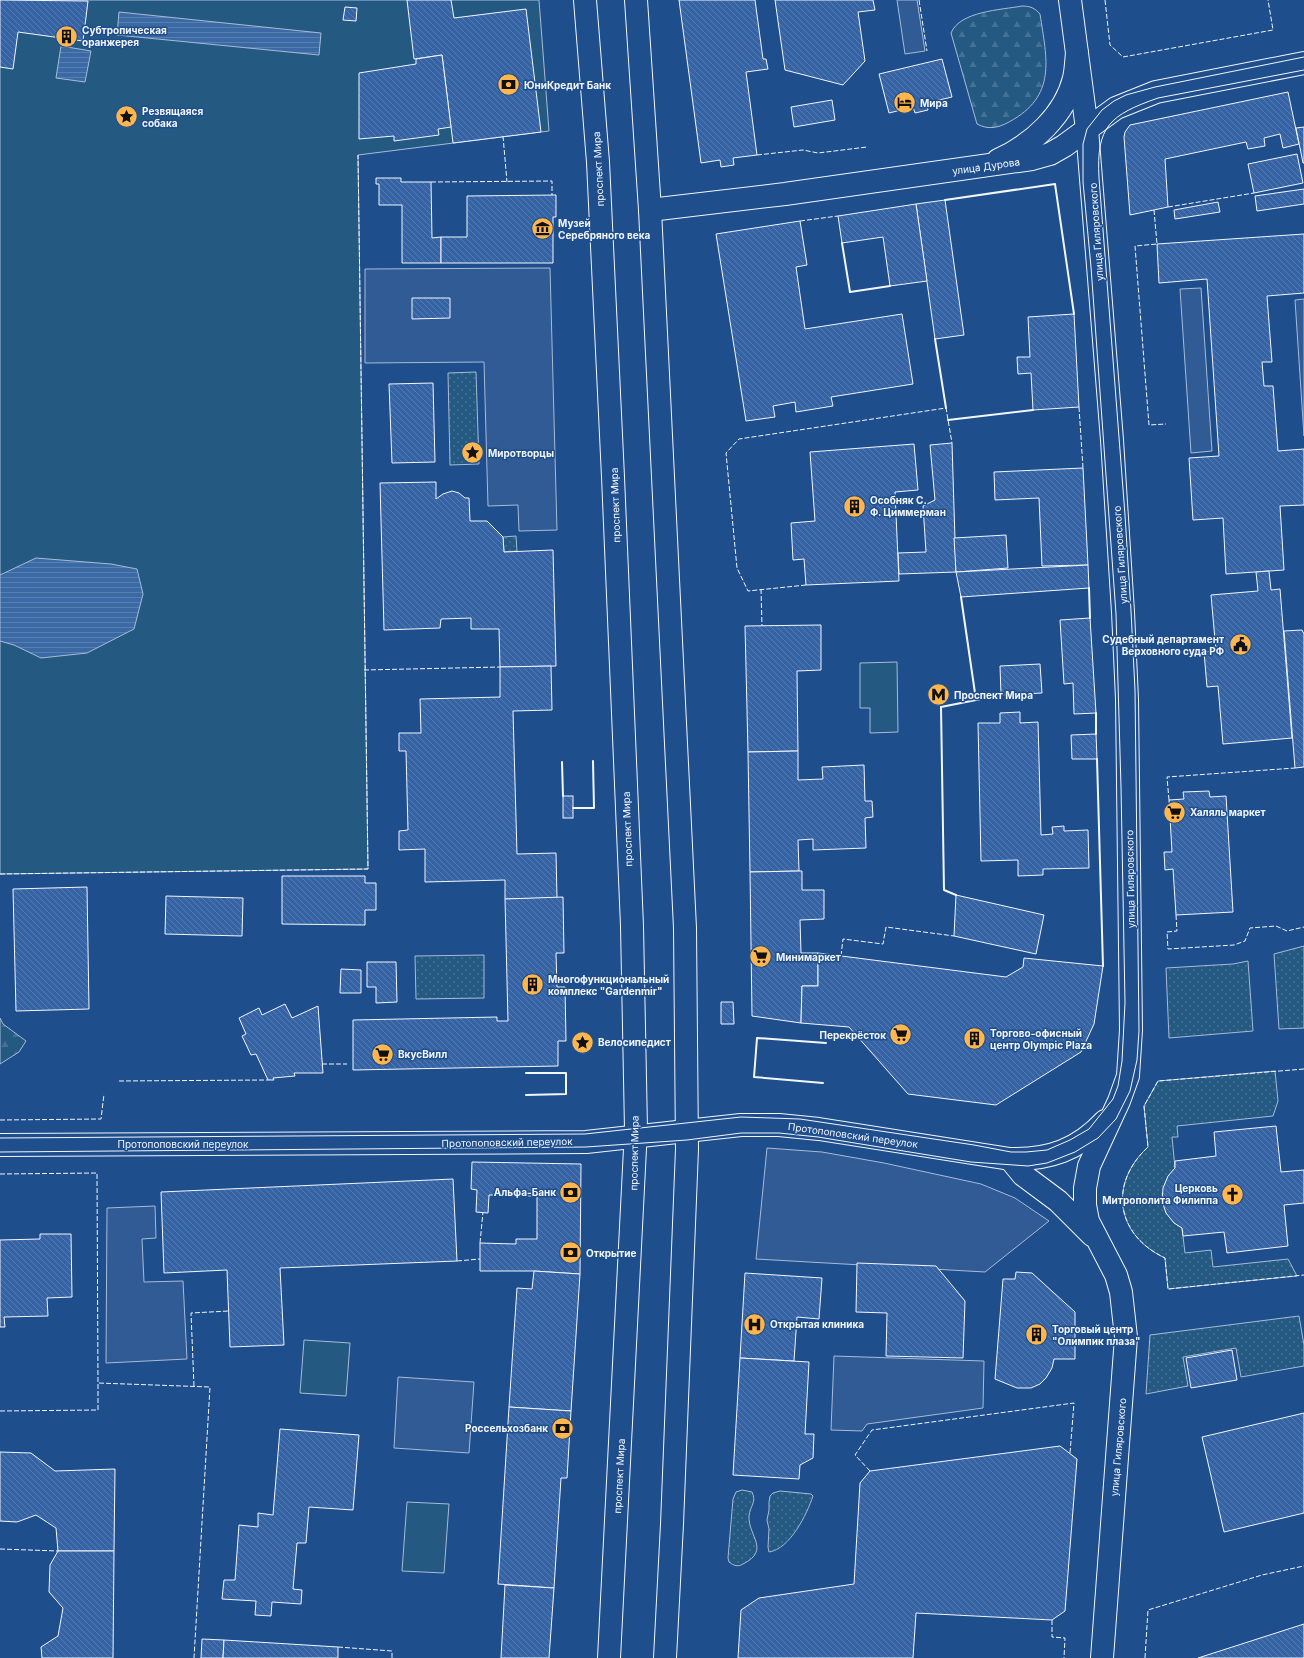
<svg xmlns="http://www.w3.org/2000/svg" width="1304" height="1658" font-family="Inter,sans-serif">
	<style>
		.grass { fill: url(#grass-dots); stroke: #a8bbd7 }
		.forest { fill: url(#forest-firs); stroke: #a8bbd7 }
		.park { fill: #245a82; stroke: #a8bbd7 }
		.parking { fill: #305b95; stroke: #a8bbd7 }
		.water { fill: url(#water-rules); stroke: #a8bbd7 }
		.building { fill: url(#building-back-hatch); stroke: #f2f6ff }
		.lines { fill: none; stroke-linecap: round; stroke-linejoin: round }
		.tertiary-casing { stroke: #f2f6ff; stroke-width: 24 }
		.secondary-casing { stroke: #f2f6ff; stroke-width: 24 }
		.primary-casing { stroke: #f2f6ff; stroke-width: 24 }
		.tertiary { stroke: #1f4e8c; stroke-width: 22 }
		.secondary { stroke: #1f4e8c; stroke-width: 22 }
		.primary { stroke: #1f4e8c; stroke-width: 22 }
		.tram { stroke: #f2f6ff; stroke-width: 1 }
		.fence { stroke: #f2f6ff; stroke-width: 1; stroke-dasharray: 5 2; stroke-linecap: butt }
		.wall { stroke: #f2f6ff; stroke-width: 2 }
		.labels { text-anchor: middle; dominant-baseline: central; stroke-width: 3; stroke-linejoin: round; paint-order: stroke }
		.poi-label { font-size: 10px; font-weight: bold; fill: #f2f6ff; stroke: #1f4e8c; text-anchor: start }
		.street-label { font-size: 10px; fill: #f2f6ff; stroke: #1f4e8c }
	</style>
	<defs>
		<pattern id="grass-dots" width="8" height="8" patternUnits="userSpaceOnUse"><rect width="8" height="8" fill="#245a82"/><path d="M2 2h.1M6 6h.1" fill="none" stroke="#447295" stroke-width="1.8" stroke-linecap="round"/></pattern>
		<pattern id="forest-firs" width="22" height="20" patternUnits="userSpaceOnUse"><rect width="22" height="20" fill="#245a82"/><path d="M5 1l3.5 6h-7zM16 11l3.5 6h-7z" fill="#447295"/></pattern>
		<pattern id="water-rules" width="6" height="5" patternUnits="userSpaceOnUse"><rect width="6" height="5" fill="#3b69a3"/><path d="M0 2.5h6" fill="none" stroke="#587fb1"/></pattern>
		<pattern id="building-back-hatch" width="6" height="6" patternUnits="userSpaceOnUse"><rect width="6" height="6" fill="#3563a3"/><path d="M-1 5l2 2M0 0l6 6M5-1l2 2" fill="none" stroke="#537ab1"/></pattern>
	</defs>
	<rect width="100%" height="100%" fill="#1f4e8c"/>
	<!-- grass -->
	<g class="grass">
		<path d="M476,372L479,464L450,465L448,373Z"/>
		<path d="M516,536L517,551L504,552L503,537Z"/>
		<path d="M1304,946V1028L1279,1029L1274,954Z"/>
		<path d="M484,955V998L416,999L415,956Z"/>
		<path d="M1248,961L1253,1031L1169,1038L1166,968L1233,964Z"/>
		<path d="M1275,1071L1278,1101L1273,1116L1177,1126L1178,1137H1172L1175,1168C1157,1187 1160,1213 1182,1228L1185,1253L1211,1250L1213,1267L1288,1259L1297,1276L1168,1289L1165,1258C1116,1235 1108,1184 1148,1147L1144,1106L1158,1081Z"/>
		<path d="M1299,1316L1304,1345V1366L1241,1377L1236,1348L1183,1357L1188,1386L1146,1394L1150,1335Z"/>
		<path d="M742,1490L752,1492C757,1502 750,1506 749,1516C748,1536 771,1550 743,1564C738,1567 734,1566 729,1562L728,1558L733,1499L736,1492Z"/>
		<path d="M780,1491L811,1494L813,1496C807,1514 790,1549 769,1552L768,1547L769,1529L767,1520L769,1510V1502L770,1496L773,1493Z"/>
	</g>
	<!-- forest -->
	<g class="forest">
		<path d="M1022,6C1030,6 1035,8 1040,14C1047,60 1057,96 1009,122C998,128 988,130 977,124L951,33C960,11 1001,10 1022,6Z"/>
		<path d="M0,1018L3,1024L26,1041L19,1052L0,1064Z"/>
	</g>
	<!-- park -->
	<g class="park">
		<path d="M0,0H539L549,131L358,155L368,869L0,874Z"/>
		<path d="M897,662L898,732L870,733V708H860V663Z"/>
		<path d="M304,1340L350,1343L346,1396L300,1393Z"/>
		<path d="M407,1502L449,1504L444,1573L402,1571Z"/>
	</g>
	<!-- parking -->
	<g class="parking">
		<path d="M897,0H917L925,51L905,54Z"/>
		<path d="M550,268L557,530L519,531L518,505L488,506L484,362L365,363V269Z"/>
		<path d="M1201,288L1212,451L1191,453L1180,289Z"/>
		<path d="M1304,299V436L1295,300Z"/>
		<path d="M767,1148L822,1152L884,1163L981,1184L1015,1198L1049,1221L985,1272L756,1259Z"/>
		<path d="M155,1206L156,1238L142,1239L144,1282L183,1281L187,1359L106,1363L107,1208Z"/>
		<path d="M834,1356L984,1361L983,1408L867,1424L862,1431L831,1430Z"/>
		<path d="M398,1377L474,1382L469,1453L394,1448Z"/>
	</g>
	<!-- water -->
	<g class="water">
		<path d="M119,12L321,33L319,55L117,35Z"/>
		<path d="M61,46L91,51L85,82L56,78Z"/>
		<path d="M36,558L111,564L137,569L143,594L134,629L87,653L41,658L14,645L0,641V575Z"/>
	</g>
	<!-- building -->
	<g class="building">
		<path d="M0,0L88,1L83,41L18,32L13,69L0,67Z"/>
		<path d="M407,0H451L454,18L526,9L541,132L453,143L442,55L414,59Z"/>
		<path d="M679,0H755L763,59H766L768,69L746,72L757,155L733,158L734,165L721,167L720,160L701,163Z"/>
		<path d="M775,0H873L875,10L858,12L865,61L843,85L785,70Z"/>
		<path d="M345,7L357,8L356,21L343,20Z"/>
		<path d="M442,55L451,127L438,129L439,135L394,141V136L359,139V73L416,64V59Z"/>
		<path d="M942,59L952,97L926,103L928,110L915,113L913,107L889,113L879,74Z"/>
		<path d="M1288,92L1299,144L1283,148L1280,134L1264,138L1265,146L1248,149L1246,142L1165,159L1168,207L1130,215L1124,137L1125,132L1130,125Z"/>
		<path d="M832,100L835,120L794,127L791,107Z"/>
		<path d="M1304,127V163H1303L1296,128Z"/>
		<path d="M1297,154L1303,183L1254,193L1248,164Z"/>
		<path d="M376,178H401V182H431L432,238L441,237V263H402V205H379V184H376Z"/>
		<path d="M1304,189V204L1257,211L1255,196Z"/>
		<path d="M556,195V217H553V263H441V237H467V196Z"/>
		<path d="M945,200L964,335L935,339L916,204Z"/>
		<path d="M1218,202L1220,212L1175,219L1174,210Z"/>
		<path d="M916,204L927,281L890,286L883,237L842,243L838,216Z"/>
		<path d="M800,221L807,265L796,267L805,329L902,314L913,384L831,397L833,406L796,412L795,402L773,406L775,417L746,421L716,234Z"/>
		<path d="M1304,234V293L1267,296L1272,362H1262L1264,386H1273L1278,451L1304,449V505L1280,506L1284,570L1226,574L1223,518L1193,520L1189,458L1219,456L1207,279L1159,283L1157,244Z"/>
		<path d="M412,298H450V318L412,319Z"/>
		<path d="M1074,314L1079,407L1033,410L1031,373L1018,374L1017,357H1030L1028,317Z"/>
		<path d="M433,383L435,462L392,463L389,384Z"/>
		<path d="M952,443L956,572L899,574L898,553L926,552L923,506L935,500L930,445Z"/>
		<path d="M914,444L918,490L895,492L899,581L806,585L804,559L793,560L791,523L815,521L810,452Z"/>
		<path d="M1083,468L1088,565L1042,566L1039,498L995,500L994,472Z"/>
		<path d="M436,482V499L443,494L452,491L459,493L465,498H469L470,521H487L503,537L504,552L553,550L556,666L500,667L499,629H471V618L441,619L440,628L384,630L380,483Z"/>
		<path d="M1006,535L1008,568L956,572L954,538Z"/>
		<path d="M1088,565L1089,588L961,597L956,572Z"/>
		<path d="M1269,571L1271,590L1280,589L1292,738L1223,744L1218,686L1207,687L1204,652L1216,651L1211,595L1258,591L1256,572Z"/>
		<path d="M1090,618L1096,713L1074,714L1073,683L1064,684L1060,620Z"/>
		<path d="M821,625V670L797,671L798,751L748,752L745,626Z"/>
		<path d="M1302,630L1304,634V767L1295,768L1284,631Z"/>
		<path d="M1040,664L1042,693L1001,695L1000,666Z"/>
		<path d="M551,666L552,710L513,711L517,854L556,853L557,898L505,899V880L425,882V849L399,850V831L408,830L406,751H399V733H421L420,699L500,697V667Z"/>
		<path d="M1020,712V723L1038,722L1041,835L1053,834L1052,827L1064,826V831L1088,830L1089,868L1043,869V875L1018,876V860L981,861L978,723H1000V713Z"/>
		<path d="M1096,734L1097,759H1072L1071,735Z"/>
		<path d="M798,751V780L823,779L822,767L864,765L865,801H872L873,817L865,818L866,848L813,850V839L798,840L799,871L750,872L748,752Z"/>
		<path d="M1209,791L1210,797L1226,796L1233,912L1176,915L1173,869L1165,870L1164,852H1172L1169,800L1184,799L1183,792Z"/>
		<rect x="563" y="796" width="10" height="22"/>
		<path d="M799,871H802V890H824V919L800,920L801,953H818V986H802L801,1023L752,1016L750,872Z"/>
		<path d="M282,876H365V883H376V910H365V925L282,924Z"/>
		<path d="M87,887L89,1009L16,1011L13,889Z"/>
		<path d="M956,895L1044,915L1036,954L954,936Z"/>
		<path d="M166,896L243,898L242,936L165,934Z"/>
		<path d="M563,897L564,953H556L557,987H565L566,1041H558V1066L353,1070V1020L497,1017V1021H508L505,899Z"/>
		<path d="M818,953L1006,977L1023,967L1024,958L1103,966L1094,1024L1081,1052L996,1105L908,1094L849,1027L801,1023L802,986H818Z"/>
		<path d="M367,962H396L397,1002L376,1003V987H367Z"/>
		<path d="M341,969L361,970V993H340Z"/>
		<path d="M721,1002H733L734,1024H721Z"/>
		<path d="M285,1004L292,1018L318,1006L323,1073H294L295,1076L273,1078L274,1080H268L256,1054L251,1055L242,1036L246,1034L239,1018L259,1008L262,1015Z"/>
		<path d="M1276,1126L1281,1172L1304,1170V1203L1284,1205L1288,1246L1227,1253L1224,1232L1183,1236L1182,1228L1174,1223L1166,1213L1162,1201L1163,1188L1168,1176L1175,1168V1161L1216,1156L1214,1132Z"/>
		<path d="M472,1162L581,1164L580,1274L534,1271H480V1243L516,1244V1239H537V1196L489,1195L488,1213L476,1212L477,1190L471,1189Z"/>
		<path d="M453,1179L457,1261L280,1268L284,1345L230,1347L227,1270L164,1273L161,1192Z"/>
		<path d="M40,1234H71L72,1297L47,1298L48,1316L4,1317L5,1327H0V1240L40,1239Z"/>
		<path d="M857,1263L936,1266L965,1301L963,1358L886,1356L887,1313L856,1312Z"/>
		<path d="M534,1271L580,1274L571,1411L509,1407L517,1288L532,1289Z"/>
		<path d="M1016,1272L1032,1273L1075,1312V1359H1054L1052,1368L1046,1378L1040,1384L1031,1388H1017L995,1379L1003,1279H1015Z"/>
		<path d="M745,1273L822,1278L819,1319L797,1317L794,1361L740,1358Z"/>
		<path d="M1232,1350L1237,1380L1191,1388L1186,1358Z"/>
		<path d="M740,1358L809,1362L805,1434H814L813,1458L800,1465L799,1479L733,1475Z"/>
		<path d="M509,1407L571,1411L567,1478H561L554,1588L498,1584Z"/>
		<path d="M1304,1413V1513L1224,1532L1202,1437Z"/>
		<path d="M280,1429L359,1435L353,1510L309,1507L306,1543H297L293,1589L302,1590L301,1604L272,1602L271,1616L255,1615L256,1601L222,1599L224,1580H235L239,1525L258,1527V1513L273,1515Z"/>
		<path d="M1060,1446L1077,1459L1065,1611L1052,1620L916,1613L913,1658H738L741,1610L759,1598L854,1584L860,1483L870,1471Z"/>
		<path d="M0,1452L31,1453L55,1471L115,1469L114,1551H58L56,1528L36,1515L17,1522L0,1521Z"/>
		<path d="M58,1551H114L113,1658H42L41,1647L58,1636L63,1608L49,1592L50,1565Z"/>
		<path d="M505,1585L554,1588L549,1658H501Z"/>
		<path d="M1304,1624V1658H1198Z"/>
		<path d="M202,1639L224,1640L223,1658H201Z"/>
		<path d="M224,1640L338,1647V1658H223Z"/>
	</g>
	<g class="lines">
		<defs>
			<g id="tertiary">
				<path d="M1087,129L1112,440L1123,612L1127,699L1131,1030L1128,1076L1119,1101L1089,1166L1085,1188V1205L1088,1221L1116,1275L1121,1292L1126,1337L1102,1658"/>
				<path d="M0,1145L586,1142L741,1125H779L819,1129L1010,1159C1049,1160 1078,1150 1105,1121"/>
				<path d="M1010,1159L1023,1175L1058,1201L1092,1235"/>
			</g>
			<g id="secondary">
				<path d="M1070,0L1087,129"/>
				<path d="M998,160C1032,145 1065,115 1074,78C1076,70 1076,61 1077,53"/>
				<path d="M650,210L785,194L1032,159L1050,154L1064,146L1116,108L1156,92L1304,63"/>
			</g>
			<g id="primary">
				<path d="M585,0L598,162L613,477L632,926L636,1129L609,1658"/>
				<path d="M636,0L650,210L685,928L687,1149L672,1524L665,1658"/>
			</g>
		</defs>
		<!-- tertiary casing -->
		<use href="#tertiary" class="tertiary-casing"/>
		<!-- secondary casing -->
		<use href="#secondary" class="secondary-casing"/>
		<!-- primary casing -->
		<use href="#primary" class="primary-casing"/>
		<!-- tertiary -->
		<use href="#tertiary" class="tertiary"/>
		<!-- secondary -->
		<use href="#secondary" class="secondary"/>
		<!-- primary -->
		<use href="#primary" class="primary"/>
		<!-- tram -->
		<g class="tram">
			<path d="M0,1138L585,1134L741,1117L800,1119L974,1145L1011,1152H1026L1047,1150L1070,1140L1089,1129L1113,1099L1118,1086L1122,1061L1125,1003L1121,787L1116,614L1091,267L1083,182V144L1087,129L1102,110L1114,101L1126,95L1155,87L1304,57"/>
			<path d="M0,1152L586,1147L687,1140L741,1133H779L818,1137L971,1162L1028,1166L1047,1163L1075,1152L1098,1138L1116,1119L1130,1091L1137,1060L1139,1031L1135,690L1131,611L1125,515L1099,178C1096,126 1110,115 1158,98L1304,70"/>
		</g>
		<!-- fence -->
		<g class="fence">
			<path d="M919,0L927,51"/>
			<path d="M1105,0L1110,45L1123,57L1273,30L1268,0"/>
			<path d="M503,136L507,182"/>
			<path d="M757,155L803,150L818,153L867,147"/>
			<path d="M431,182L552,181V195"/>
			<path d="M1168,207L1254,193"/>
			<path d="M1154,210L1157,244L1135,246L1149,425L1166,424"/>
			<path d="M800,221L838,216"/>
			<path d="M1079,407L1083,468"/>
			<path d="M806,585L748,591L737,568L726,453L739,439L946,408L952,443"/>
			<path d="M761,589L762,626"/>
			<path d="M364,670L500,667"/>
			<path d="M1169,800L1167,777L1295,768"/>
			<path d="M0,874L368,869L358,155"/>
			<path d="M1176,915L1177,931L1167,932L1168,949L1234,945L1245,941L1250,928L1276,926L1287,931L1304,927"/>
			<path d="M841,956L843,939L883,944L886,927L954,936"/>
			<path d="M322,1064H347"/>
			<path d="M1304,1069L1158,1081L1144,1106L1148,1147C1108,1184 1116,1235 1165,1258L1168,1289L1304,1275"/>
			<path d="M119,1081L268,1080"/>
			<path d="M0,1120L101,1119L104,1094"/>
			<path d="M0,1174L97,1173L98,1384"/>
			<path d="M480,1243L483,1212"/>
			<path d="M457,1261L480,1259"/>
			<path d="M194,1386L191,1313L229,1311"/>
			<path d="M0,1411L98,1410V1383L210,1387L194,1658"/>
			<path d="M870,1471L855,1455L872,1430L1074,1403L1070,1453"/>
			<path d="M0,1549L58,1551"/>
			<path d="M1052,1620V1637L1065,1638L1064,1658"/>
			<path d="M338,1647L392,1651V1658"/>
			<path d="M1145,1658L1148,1610L1262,1575L1304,1566"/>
		</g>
		<!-- wall -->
		<g class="wall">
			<path d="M945,200L1055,184L1074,314"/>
			<path d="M842,243L850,292L890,286"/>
			<path d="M935,339L946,408"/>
			<path d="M948,420L1033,410"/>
			<path d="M1089,588L1090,618"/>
			<path d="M976,700L1001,695"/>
			<path d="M1096,713V734"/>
			<path d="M1097,759L1103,966"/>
			<path d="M562,762L563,796"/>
			<path d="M573,808H594L593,761"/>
			<path d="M956,895L944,890L941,707L976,700L961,597"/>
			<path d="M526,1073H566V1094L526,1095"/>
			<path d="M823,1083L754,1077L757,1038L826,1043"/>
		</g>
	</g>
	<!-- icons -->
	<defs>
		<symbol id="building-disc" viewBox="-11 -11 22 22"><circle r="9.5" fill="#ffb74d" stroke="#1f4e8c"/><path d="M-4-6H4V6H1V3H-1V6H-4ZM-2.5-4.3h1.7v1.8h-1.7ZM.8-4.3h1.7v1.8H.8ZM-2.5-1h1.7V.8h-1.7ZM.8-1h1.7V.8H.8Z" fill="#111"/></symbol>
		<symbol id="bank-disc" viewBox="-11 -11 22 22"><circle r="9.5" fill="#ffb74d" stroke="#1f4e8c"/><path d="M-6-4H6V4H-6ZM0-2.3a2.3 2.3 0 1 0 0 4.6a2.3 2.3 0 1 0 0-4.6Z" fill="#111"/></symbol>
		<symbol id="hotel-disc" viewBox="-11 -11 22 22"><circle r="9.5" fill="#ffb74d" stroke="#1f4e8c"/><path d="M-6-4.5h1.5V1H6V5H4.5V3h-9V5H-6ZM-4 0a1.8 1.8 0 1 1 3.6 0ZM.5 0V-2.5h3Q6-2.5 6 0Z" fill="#111"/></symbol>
		<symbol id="sight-disc" viewBox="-11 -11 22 22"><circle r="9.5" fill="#ffb74d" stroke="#1f4e8c"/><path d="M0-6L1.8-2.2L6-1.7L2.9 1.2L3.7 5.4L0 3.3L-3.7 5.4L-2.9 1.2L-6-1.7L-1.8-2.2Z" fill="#111"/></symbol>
		<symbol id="museum-disc" viewBox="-11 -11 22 22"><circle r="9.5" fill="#ffb74d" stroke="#1f4e8c"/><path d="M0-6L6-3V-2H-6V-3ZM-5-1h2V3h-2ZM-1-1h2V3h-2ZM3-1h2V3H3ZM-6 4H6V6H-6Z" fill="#111"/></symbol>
		<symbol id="civic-disc" viewBox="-11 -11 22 22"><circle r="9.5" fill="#ffb74d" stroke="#1f4e8c"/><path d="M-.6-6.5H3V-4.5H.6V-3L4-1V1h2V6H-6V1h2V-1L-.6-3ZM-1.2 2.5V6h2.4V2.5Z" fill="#111"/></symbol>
		<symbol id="metro-disc" viewBox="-11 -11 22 22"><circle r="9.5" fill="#ffb74d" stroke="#1f4e8c"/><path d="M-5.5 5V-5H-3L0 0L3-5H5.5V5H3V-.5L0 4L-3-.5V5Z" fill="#111"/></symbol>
		<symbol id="supermarket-disc" viewBox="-11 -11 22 22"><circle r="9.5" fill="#ffb74d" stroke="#1f4e8c"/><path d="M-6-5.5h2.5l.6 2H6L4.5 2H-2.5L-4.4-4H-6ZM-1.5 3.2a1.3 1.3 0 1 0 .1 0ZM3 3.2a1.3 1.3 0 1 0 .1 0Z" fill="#111"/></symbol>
		<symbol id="church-disc" viewBox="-11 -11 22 22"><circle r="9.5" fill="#ffb74d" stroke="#1f4e8c"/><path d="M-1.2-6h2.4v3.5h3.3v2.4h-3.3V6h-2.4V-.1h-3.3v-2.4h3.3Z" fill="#111"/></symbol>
		<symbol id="hospital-disc" viewBox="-11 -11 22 22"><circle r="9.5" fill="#ffb74d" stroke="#1f4e8c"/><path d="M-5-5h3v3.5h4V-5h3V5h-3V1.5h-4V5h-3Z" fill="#111"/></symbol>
	</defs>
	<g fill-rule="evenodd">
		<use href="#building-disc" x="54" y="24" width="25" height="25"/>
		<use href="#bank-disc" x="496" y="72" width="25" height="25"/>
		<use href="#hotel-disc" x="892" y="90" width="25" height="25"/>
		<use href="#sight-disc" x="114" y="104" width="25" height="25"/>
		<use href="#museum-disc" x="530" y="216" width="25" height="25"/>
		<use href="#sight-disc" x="460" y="440" width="25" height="25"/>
		<use href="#building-disc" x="842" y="494" width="25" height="25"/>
		<use href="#civic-disc" x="1228" y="632" width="25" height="25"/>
		<use href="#metro-disc" x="926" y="682" width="25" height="25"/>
		<use href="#supermarket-disc" x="1162" y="800" width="25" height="25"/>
		<use href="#supermarket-disc" x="748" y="944" width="25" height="25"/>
		<use href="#building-disc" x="520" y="972" width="25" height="25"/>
		<use href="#supermarket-disc" x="888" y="1022" width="25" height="25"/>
		<use href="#building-disc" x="962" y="1026" width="25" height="25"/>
		<use href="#sight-disc" x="570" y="1030" width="25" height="25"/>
		<use href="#supermarket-disc" x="370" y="1042" width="25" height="25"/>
		<use href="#bank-disc" x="558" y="1180" width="25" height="25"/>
		<use href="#church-disc" x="1220" y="1182" width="25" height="25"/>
		<use href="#bank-disc" x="558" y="1240" width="25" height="25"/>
		<use href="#hospital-disc" x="742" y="1312" width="25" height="25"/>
		<use href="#building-disc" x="1024" y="1322" width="25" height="25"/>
		<use href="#bank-disc" x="550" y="1416" width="25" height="25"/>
	</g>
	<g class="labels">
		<!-- poi labels -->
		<g class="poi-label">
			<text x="82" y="30">Субтропическая<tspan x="82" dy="12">оранжерея</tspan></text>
			<text x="524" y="85">ЮниКредит Банк</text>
			<text x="920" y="103">Мира</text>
			<text x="142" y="111">Резвящаяся<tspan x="142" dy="12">собака</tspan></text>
			<text x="558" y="223">Музей<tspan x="558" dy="12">Серебряного века</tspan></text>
			<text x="488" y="453">Миротворцы</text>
			<text x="870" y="500">Особняк С.<tspan x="870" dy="12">Ф. Циммерман</tspan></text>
			<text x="1224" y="639" text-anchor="end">Судебный департамент<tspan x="1224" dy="12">Верховного суда РФ</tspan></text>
			<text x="954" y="695">Проспект Мира</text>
			<text x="1190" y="812">Халяль маркет</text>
			<text x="776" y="957">Минимаркет</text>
			<text x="548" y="979">Многофункциональный<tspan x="548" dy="12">комплекс "Gardenmir"</tspan></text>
			<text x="990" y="1033">Торгово-офисный<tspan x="990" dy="12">центр Olympic Plaza</tspan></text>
			<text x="886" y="1035" text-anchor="end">Перекрёсток</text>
			<text x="598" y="1042">Велосипедист</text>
			<text x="398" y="1054">ВкусВилл</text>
			<text x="1218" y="1188" text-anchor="end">Церковь<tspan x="1218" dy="12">Митрополита Филиппа</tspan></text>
			<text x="556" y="1192" text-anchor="end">Альфа-Банк</text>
			<text x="586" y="1253">Открытие</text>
			<text x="770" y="1324">Открытая клиника</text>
			<text x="1052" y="1329">Торговый центр<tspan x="1052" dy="12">"Олимпик плаза"</tspan></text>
			<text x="548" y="1428" text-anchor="end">Россельхозбанк</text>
		</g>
		<!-- street labels -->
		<g class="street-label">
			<text transform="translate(986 166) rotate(-8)">улица Дурова</text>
			<text transform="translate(598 169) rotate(-93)">проспект Мира</text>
			<text transform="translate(1096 232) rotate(-94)">улица Гиляровского</text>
			<text transform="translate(615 505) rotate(-92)">проспект Мира</text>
			<text transform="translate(1120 555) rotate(-94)">улица Гиляровского</text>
			<text transform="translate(627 829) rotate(-92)">проспект Мира</text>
			<text transform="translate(1130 879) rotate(-91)">улица Гиляровского</text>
			<text transform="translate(853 1135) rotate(8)">Протопоповский переулок</text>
			<text transform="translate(507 1142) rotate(-1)">Протопоповский переулок</text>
			<text x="183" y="1144">Протопоповский переулок</text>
			<text transform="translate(634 1153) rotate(-89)">проспект Мира</text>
			<text transform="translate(1118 1447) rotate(-85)">улица Гиляровского</text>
			<text transform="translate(619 1476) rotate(-87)">проспект Мира</text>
		</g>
	</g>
</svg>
